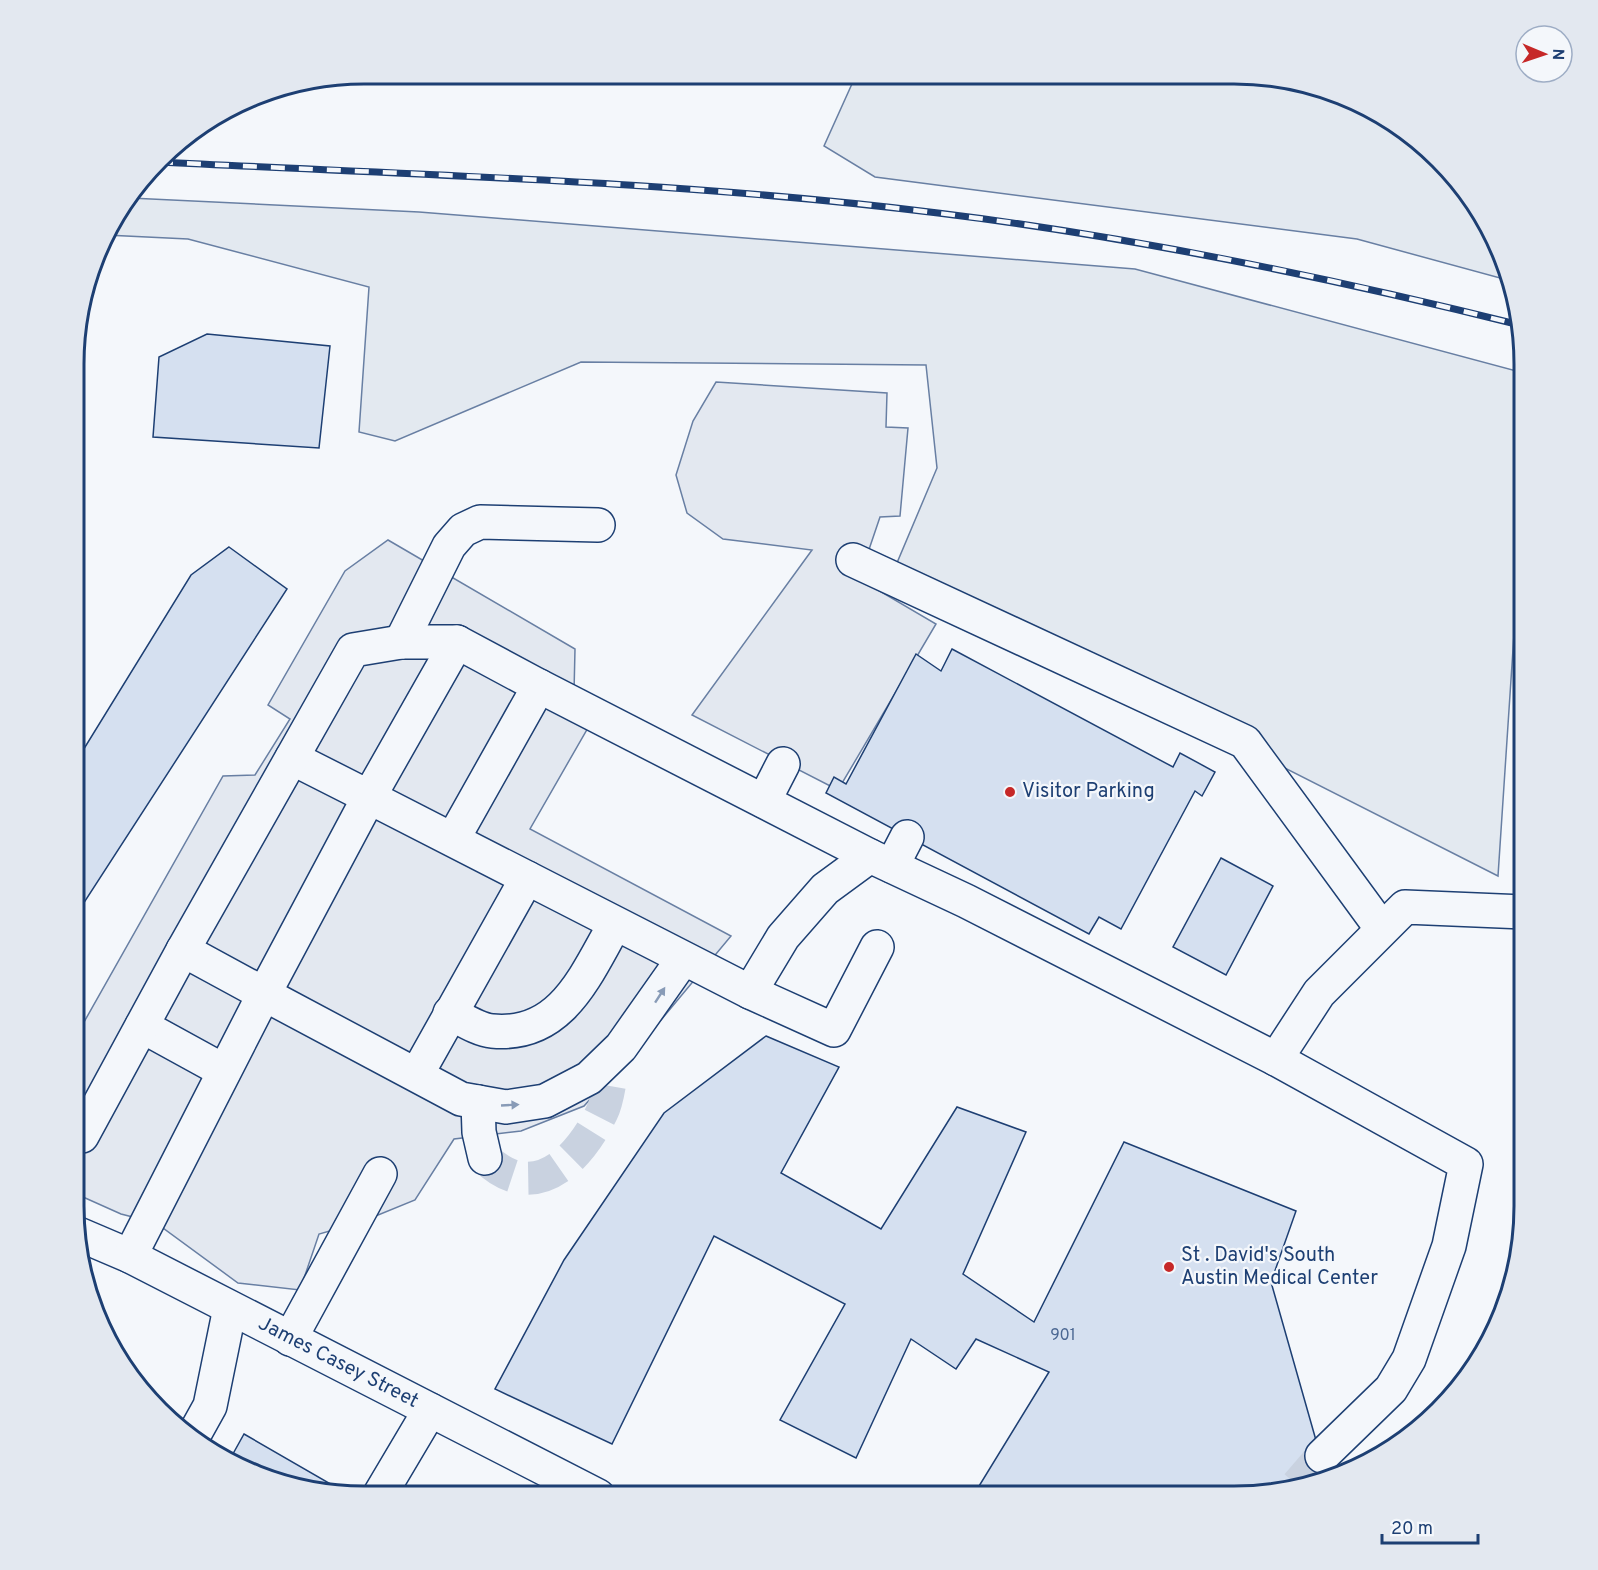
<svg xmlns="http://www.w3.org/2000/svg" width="1598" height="1570" font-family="Overpass,sans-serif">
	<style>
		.green { fill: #e3e9f0; stroke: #687fa3; stroke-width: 1.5 }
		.parking { fill: #e3e8f0; stroke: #687fa3; stroke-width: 1.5 }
		.building { fill: #d5e0f0; stroke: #1d3f73; stroke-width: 1.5 }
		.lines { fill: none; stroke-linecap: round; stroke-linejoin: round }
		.minor-tunnel { stroke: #c9d2e0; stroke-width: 33; stroke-dasharray: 33 16; stroke-linecap: butt }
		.minor-casing { stroke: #1d3f73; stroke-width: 36 }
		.minor { stroke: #f4f7fb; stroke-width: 33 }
		.rail-casing { stroke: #1d3f73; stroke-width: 7 }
		.rail { stroke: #f4f7fb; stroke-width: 4.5; stroke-dasharray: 14; stroke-linecap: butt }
		.oneway { fill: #889bb7 }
		.poi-dot { fill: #c62828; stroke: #f4f7fb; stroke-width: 2 }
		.labels { text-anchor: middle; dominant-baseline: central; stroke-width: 4.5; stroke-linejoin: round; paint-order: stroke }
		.number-label { font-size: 16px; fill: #4b6792 }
		.poi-label { font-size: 20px; fill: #1d3f73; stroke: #f4f7fb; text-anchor: start }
		.street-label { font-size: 20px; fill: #1d3f73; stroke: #f4f7fb }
		.rim { fill: none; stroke: #1d3f73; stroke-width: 3 }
	</style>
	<rect width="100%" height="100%" fill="#f4f7fb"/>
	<!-- green -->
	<g class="green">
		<path d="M856,75L1271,76L1379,112L1464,187L1509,271L1511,281L1357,239L875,177L824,146Z"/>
		<path d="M130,198L419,212L1135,269L1524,373V483L1498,876L894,570L937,468L926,365L581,362L395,441L359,432L369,287L188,239L106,235L112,219Z"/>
	</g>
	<!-- parking -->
	<g class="parking">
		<path d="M716,382L887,393L886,427L908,428L900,516L880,517L859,579L936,624L838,790L692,715L812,550L723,539L687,513L676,475L693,421Z"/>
		<path d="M388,540L575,649L574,693L593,719L530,829L731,936L656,1026L584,1106L521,1131L454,1139L415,1200L361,1222L319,1234L300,1290L238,1283L156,1223L121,1214L74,1193L75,1038L223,776L255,775L290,719L268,705L345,571Z"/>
	</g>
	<!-- building -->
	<g class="building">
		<path d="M207,334L330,346L319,448L153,437L159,357Z"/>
		<path d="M229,547L287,589L76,915L77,760L191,575Z"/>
		<path d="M952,649L1173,767L1180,753L1215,772L1202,796L1195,791L1121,929L1099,917L1089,934L826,793L834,777L846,784L916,654L941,671Z"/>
		<path d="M1221,858L1273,886L1226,975L1173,947Z"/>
		<path d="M766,1036L839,1067L781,1173L881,1229L957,1107L1026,1132L963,1274L1034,1322L1124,1142L1296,1211L1271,1282L1327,1479L1252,1496H985L976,1491L1049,1372L976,1339L956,1369L911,1339L856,1458L780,1420L845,1304L714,1236L612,1444L495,1389L564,1260L664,1113Z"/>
		<path d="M244,1434L341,1490L339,1494L235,1466L229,1461Z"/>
	</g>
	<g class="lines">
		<!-- minor-tunnel -->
		<g class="minor-tunnel">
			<path d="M485,1158C534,1206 579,1160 602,1112C608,1100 609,1084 612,1071"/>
			<path d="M1297,1485L1322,1456"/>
		</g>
		<defs>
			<g id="minor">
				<path d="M853,560L1245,742L1382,929"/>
				<path d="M401,642L449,546L463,530L480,522L598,525"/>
				<path d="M539,686L870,856"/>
				<path d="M292,758L369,797L457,642"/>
				<path d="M764,801L783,764"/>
				<path d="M892,866L907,837"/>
				<path d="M183,950L264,994L369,797L750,992L783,937L825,889L870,856L966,901L1276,1059"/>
				<path d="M750,992L834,1030L877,947"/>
				<path d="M450,1013C462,1019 479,1030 492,1031C562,1038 586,974 615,924"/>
				<path d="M142,1026L224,1071"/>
				<path d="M417,1074L527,878"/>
				<path d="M478,1102L479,1132L485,1158"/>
				<path d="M82,1136L183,950L353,650L401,642H457L539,686L453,839"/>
				<path d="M76,1233L130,1256L598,1496"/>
				<path d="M130,1256L264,994L461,1099L506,1107L545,1101L589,1078L621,1047L683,959"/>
				<path d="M290,1339L380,1174"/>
				<path d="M195,1433L210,1406L230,1308"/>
				<path d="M1322,1456L1391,1389L1409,1359L1449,1246L1466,1164L1276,1059L1319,993L1405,907L1524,912"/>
				<path d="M379,1496L430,1410"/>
			</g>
		</defs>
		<!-- minor casing -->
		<use href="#minor" class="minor-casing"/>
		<!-- minor -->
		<use href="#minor" class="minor"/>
		<defs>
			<path id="rail" d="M159,162C419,175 680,181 938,213C1135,237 1327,277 1520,325"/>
		</defs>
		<!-- rail casing -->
		<use href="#rail" class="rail-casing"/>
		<!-- rail -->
		<use href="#rail" class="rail"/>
	</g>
	<!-- one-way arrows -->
	<defs><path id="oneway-solid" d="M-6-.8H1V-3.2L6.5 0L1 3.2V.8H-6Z" transform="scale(1.5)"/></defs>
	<g class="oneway">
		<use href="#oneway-solid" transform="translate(660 995) rotate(-57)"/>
		<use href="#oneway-solid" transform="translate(510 1105) rotate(-3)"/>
	</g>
	<!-- markers -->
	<g class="poi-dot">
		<circle cx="1010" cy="792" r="6"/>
		<circle cx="1169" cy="1267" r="6"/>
	</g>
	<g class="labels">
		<!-- number labels -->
		<g class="number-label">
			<text x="1063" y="1336">901</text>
		</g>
		<!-- poi labels -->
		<g class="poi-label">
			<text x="1022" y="792">Visitor Parking</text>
			<text x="1181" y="1256">St . David's South<tspan x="1181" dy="23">Austin Medical Center</tspan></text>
		</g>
		<!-- street labels -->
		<g class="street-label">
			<text transform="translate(338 1363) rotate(27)">James Casey Street</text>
		</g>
	</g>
	<!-- crop -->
	<path d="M0 0H1598V1570H0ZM364 84H1234A280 280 0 0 1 1514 364V1206A280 280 0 0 1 1234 1486H364A280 280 0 0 1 84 1206V364A280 280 0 0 1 364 84Z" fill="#e3e8f0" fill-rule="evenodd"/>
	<path class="rim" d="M364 84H1234A280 280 0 0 1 1514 364V1206A280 280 0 0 1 1234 1486H364A280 280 0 0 1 84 1206V364A280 280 0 0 1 364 84Z"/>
	<!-- north arrow -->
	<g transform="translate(1544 54) rotate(92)"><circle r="28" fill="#f4f7fb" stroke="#9eadc5" stroke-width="1.5"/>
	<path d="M0-4.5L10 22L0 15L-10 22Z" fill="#c62828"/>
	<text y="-9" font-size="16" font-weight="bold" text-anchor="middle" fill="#1d3f73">N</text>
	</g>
	<!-- scale -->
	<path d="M1382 1534v9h96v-9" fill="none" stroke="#1d3f73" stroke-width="3"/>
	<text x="1391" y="1534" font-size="18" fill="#1d3f73" stroke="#f4f7fb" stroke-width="4.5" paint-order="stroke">20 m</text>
</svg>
